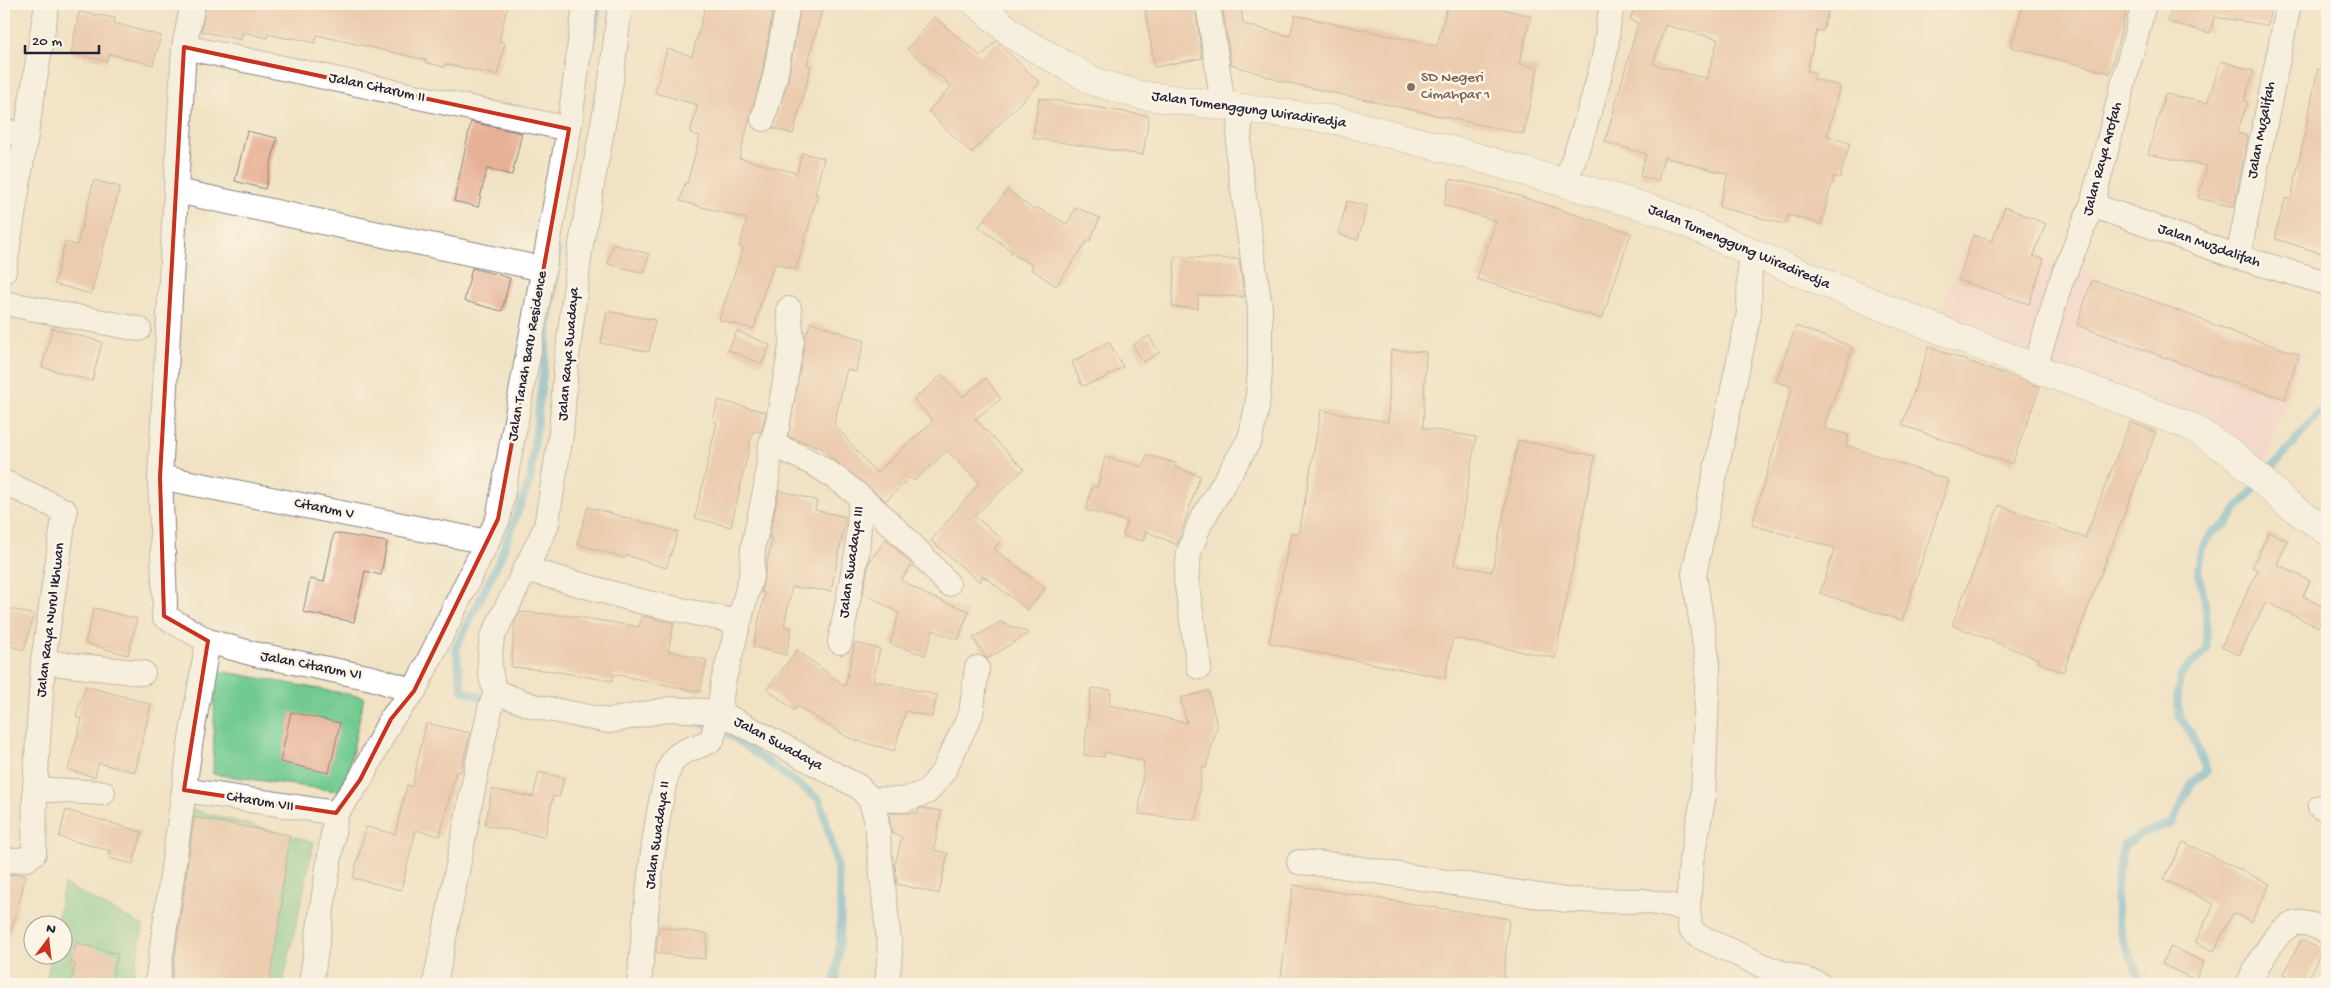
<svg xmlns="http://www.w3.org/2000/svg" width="2331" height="988" font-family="'Gochi Hand',sans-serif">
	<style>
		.built { fill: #f7cfd0 }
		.green { fill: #71ca90; stroke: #4a7666 }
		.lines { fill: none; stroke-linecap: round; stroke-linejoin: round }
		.stream { stroke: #57b0d5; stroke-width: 8 }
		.building { fill: #e7b197; fill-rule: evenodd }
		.street-casing { stroke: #89827f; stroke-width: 26 }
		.secondary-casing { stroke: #89827f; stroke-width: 29 }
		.street { stroke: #fff; stroke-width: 24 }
		.secondary { stroke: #fff; stroke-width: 28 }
		.marked { fill: none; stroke: #c8321e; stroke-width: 4; stroke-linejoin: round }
		.education-dot { fill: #8d6e63; stroke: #fcf5e5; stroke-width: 2 }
		.labels { text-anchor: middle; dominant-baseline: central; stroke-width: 5; stroke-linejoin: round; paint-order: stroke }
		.education-label { font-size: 15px; fill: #785e54; stroke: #fcf5e5; text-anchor: start }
		.street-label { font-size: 15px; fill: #22223b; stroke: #fcf5e5 }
	</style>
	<rect width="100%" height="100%" fill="#fcf5e5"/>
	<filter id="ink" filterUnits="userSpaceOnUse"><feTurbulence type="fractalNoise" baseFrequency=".02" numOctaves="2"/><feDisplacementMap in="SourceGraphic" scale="10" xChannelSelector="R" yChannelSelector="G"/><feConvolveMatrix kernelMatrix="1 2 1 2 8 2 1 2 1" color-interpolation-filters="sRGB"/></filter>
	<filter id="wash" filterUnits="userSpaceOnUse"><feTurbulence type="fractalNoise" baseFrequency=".0096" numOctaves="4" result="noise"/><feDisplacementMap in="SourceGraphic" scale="20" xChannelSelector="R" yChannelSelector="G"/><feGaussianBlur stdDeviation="1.12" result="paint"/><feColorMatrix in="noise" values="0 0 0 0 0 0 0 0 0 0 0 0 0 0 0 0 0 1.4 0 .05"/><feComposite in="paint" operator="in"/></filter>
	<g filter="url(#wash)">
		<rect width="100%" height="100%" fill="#f0e2c3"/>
		<!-- built -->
		<path class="built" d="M1971,232L2303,353L2258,484L2162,416L1937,319Z"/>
		<!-- green -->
		<g class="green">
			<path d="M215,670L364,697L344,792L213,774Z"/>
			<path d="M180,806L314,842L283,984H155Z"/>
			<path d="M64,884L143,926L132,984H46L51,956H62V926L56,925Z"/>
		</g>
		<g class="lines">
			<!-- stream -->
			<g class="stream">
				<path d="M593,34L598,4"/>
				<path d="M491,701L462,690L456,648L499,561L530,480L558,251"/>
				<path d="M691,721L718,726L820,800C826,822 833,845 837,868C843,906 841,947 834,984"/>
				<path d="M2140,984C2137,966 2132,961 2125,945C2112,913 2115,877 2124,845L2140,835L2173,822L2192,782L2207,771L2191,733L2179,716L2177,695L2181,674L2207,650L2206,608L2198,569L2202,548L2212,532L2226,525L2236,510L2324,407L2327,396"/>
			</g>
		</g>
		<g id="blocks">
			<!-- building -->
			<g class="building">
				<path d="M206,4H287L304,8L305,4H508L499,41L505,43L497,75L445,64L444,67L425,62L426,60L317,35L315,43L290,37V39L268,34L267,38L243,32L241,40L201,31Z"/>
				<path d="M706,4H774L762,74L739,158L797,173L802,153L824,158L815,194H818L796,269L775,264L764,292L754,329L719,320L743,248L739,247L747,219L680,201L685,183H687L700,136L690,133L698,105L655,93L667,49L692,56Z"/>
				<path d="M801,4L823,7L807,65L811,66L793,134L773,128L788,81Z"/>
				<path d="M1144,4H1195L1202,58L1155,67Z"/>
				<path d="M1222,4H1241L1243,24L1290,36L1295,15L1437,46L1448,4H1481L1531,16L1519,64L1538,68L1523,134L1280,81L1231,64Z"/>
				<path d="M1636,4H1830L1823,31L1817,30L1807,71L1815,73L1814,79L1840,86L1827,136L1850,143L1840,178L1834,176L1821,224L1788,215L1785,224L1719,207L1728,174L1664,157L1658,181L1640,176L1646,154L1605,142L1638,23L1630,20ZM1665,25L1718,39L1707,79L1653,64Z"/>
				<path d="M2023,4H2128L2110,73L2011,47Z"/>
				<path d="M2173,4H2271L2268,25L2214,17L2210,33L2168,22Z"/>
				<path d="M79,12L115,18L114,23L161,36L153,65L109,54L107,61L71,54Z"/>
				<path d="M934,17L981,56L996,41L1040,83L971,153L928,111L952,86L907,49Z"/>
				<path d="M2221,61L2254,71L2244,101L2248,102L2237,133L2248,136L2234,207L2198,198L2207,166L2148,154L2165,94L2207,103Z"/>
				<path d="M2318,69L2327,70V255L2276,239V231L2286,198L2291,200Z"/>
				<path d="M1039,98L1149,116L1143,155L1033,138Z"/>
				<path d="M471,122L522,133L512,175L487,169L478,207L454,201Z"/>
				<path d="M247,131L277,138L265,189L235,181Z"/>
				<path d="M1450,179L1501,190L1631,233L1602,319L1477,279L1496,221L1444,205Z"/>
				<path d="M94,180L120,187L91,294L54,284L65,242L77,245Z"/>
				<path d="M1007,190L1034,210L1036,207L1067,224L1076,207L1100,218L1090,241L1088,240L1056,286L1031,269L1033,265L1010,253L1012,251L979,227Z"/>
				<path d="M1347,201L1367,206L1358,240L1338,234Z"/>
				<path d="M2005,207L2046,224L2033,256L2044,259L2029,304L1958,280L1973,235L1992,241Z"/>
				<path d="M613,244L649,254L644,273L608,264Z"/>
				<path d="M1175,257L1239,259L1244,297L1198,295V308L1172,307Z"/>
				<path d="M472,268L510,278L502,311L464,301Z"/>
				<path d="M2092,280L2143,297L2246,337L2299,354L2285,399L2234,383L2077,325Z"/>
				<path d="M607,311L655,320L649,352L601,343Z"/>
				<path d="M811,322L865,341L855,372L847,369L834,424L876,473L933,421L914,399L942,375L963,397L986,378L1001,399L975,419L1024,469L974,516L1002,539L994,549L1045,588L1028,610L982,575L980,582L931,541L979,483L947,451L914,481L910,477L886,501L831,458L822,448L788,437L805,337Z"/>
				<path d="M1796,326L1853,347L1823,428L1849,435L1846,445L1949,480L1902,621L1820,593L1835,548L1752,525L1792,387L1776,381Z"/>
				<path d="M52,328L102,342L92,381L42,367Z"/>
				<path d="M737,331L770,345L762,364L728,350Z"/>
				<path d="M1149,336L1159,353L1143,362L1133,345Z"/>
				<path d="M1109,342L1123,367L1100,380L1082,386L1072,362Z"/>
				<path d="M1929,347L2040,387L2012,464L1902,425Z"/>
				<path d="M1391,350L1426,352L1423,428L1476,437L1454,564L1492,572L1518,440L1595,456L1555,658L1453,638L1445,678L1269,643L1291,532L1299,534L1321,410L1388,422Z"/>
				<path d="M718,400L766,412L761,432L753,431L731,527L695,518L717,422L713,421Z"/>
				<path d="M2130,422L2156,432L2063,672L2037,662L2038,659L1952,625L1999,505L2085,538Z"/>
				<path d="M1147,455L1176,463L1175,467L1200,476L1177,545L1146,531L1143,541L1123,536L1127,521L1086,510L1092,487L1097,488L1105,457L1143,467Z"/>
				<path d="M779,490L817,501L815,510L846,517L831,591L792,587L784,626L792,628L786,655L753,647L765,593L761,592L772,539L769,538Z"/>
				<path d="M588,507L678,532L666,568L626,555L625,558L577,544Z"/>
				<path d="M2269,532L2288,541L2277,564L2310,581L2303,596L2327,609L2318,627L2266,602L2239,655L2221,647L2258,570L2252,567Z"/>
				<path d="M334,533L387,542L381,575L365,571L354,622L303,612L310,579L324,582Z"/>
				<path d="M886,539L912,565L901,580L929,596L969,611L958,640L933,630L925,655L890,644L899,613L863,593L869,562Z"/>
				<path d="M4,607L34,615L24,650L4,644Z"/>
				<path d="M94,608L137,619L128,655L85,643Z"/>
				<path d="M520,612L573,616L639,627L642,616L674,623L668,651L707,660L700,692L614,674L612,681L553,671L511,667L515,622Z"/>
				<path d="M1000,622L1029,633L987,659L973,638Z"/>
				<path d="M855,643L880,649L873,680L937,695L932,717L906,711L894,751L849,738L797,706L794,710L767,689L797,650L845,686Z"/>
				<path d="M85,686L151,704L135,772L98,763L95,777L68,770L82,719L76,717Z"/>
				<path d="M1091,688L1111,690L1109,705L1187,723L1180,698L1209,691L1217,727L1206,768L1202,767L1196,820L1139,814L1144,761L1104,752V757L1084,755Z"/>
				<path d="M291,712L340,723L329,773L280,762Z"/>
				<path d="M426,723L470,733L461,772L456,771L440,836L416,830L401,890L353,878L366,827L395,834L407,785L412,787Z"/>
				<path d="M539,772L564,778L559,797L553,796L545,837L485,825L492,789L533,797Z"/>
				<path d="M922,808L941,811L934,850L948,853L939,894L897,884L895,865L902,836L892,834L889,813H918L919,809Z"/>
				<path d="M66,810L142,832L133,864L109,858L111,851L59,837Z"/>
				<path d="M194,817L290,835L281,899L283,900L269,984H171Z"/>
				<path d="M2183,842L2270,884L2251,922L2233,913L2214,951L2195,942L2214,904L2164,879Z"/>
				<path d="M18,874L26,876L10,935L4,934V875Z"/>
				<path d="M1293,885L1509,919L1503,984H1280Z"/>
				<path d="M659,927L708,934L705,959L656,953Z"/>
				<path d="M2301,940L2322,950L2305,984H2284L2288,976L2284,974Z"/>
				<path d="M76,943L118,954L110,984H82L71,981L75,964L71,963Z"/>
				<path d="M2171,946L2204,962L2195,980L2162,964Z"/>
			</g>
		</g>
	</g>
	<g filter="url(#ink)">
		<use href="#blocks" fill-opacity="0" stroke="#89827f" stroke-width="1"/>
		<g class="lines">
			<defs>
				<g id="street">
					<path d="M193,4L184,47L160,477L165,603L164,616L208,641L254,654L372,678L414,691"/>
					<path d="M1208,4L1223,105"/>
					<path d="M184,47L569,129"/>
					<path d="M763,119L775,77L788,4"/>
					<path d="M4,131L26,135"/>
					<path d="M1565,183C1581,140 1595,97 1605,53C1608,36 1607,20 1613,4"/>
					<path d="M177,191L543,269"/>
					<path d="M2092,205L2238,257L2327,283"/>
					<path d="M2238,257L2289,4"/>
					<path d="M4,271L47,4"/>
					<path d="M4,303L139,329"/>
					<path d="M2035,368L2060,284L2092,205L2144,4"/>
					<path d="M771,444C789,452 807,459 824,470C864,495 917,548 948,584"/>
					<path d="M160,477L487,542"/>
					<path d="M4,482L65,511L43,662L35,789L34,853L27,859L4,861"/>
					<path d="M525,569L639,601L738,622"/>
					<path d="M840,642L857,553L861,499"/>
					<path d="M43,662L143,673"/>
					<path d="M1199,667L1186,579L1189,553L1200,523L1250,439L1257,407L1260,371V308L1238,155L1241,108"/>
					<path d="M496,692C488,674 489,658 492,638L546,527L561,434L566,367L580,250L611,81L620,4"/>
					<path d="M496,692L533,706L609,721L671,709L719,712L859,787L870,799L876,817L890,952L887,984"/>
					<path d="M35,789L103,793"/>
					<path d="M184,790L336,813"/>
					<path d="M870,799L903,800L927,792L943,772L971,714L977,668"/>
					<path d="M2320,807L2327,809"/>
					<path d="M1299,862L1335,865L1566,900L1644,901L1688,909L1691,862L1703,800L1708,665L1694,574L1749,313L1750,252"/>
					<path d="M1688,909L1690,928L1698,936L1770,969L1818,984"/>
					<path d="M157,984L191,739L208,641"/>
					<path d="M311,984L336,813L360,780L391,719L414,691L498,519L569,129L585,4"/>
					<path d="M435,984L477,768L490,709L496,692"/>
					<path d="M639,984C643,947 656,778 675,758C684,748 701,747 712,740L719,712L723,682L752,573L753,547L766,487L771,444L777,427L792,341L789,309"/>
					<path d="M2248,984C2258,967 2278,920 2302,923C2310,923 2319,928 2327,931"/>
				</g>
				<path id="secondary" d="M977,4L1019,39L1058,61L1095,82L1140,95L1336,120L1473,156L1662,212L1750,252L1883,307L2053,375L2192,427L2236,456L2286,503L2327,531"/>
			</defs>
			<!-- street casing -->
			<use href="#street" class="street-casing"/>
			<!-- secondary casing -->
			<use href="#secondary" class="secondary-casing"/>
			<!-- street -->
			<use href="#street" class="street"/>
			<!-- secondary -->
			<use href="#secondary" class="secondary"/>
		</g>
	</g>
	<!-- marked area -->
	<path d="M0 0H2331V988H0ZM184,47L569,129L498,519L414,691L391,719L360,780L336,813L184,790L208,641L164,616L160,477Z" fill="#f0e2c3" fill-opacity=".55" fill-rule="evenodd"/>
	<path class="marked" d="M184,47L569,129L498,519L414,691L391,719L360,780L336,813L184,790L208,641L164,616L160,477Z"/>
	<!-- markers -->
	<circle class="education-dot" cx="1411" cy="87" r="5"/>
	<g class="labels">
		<!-- education labels -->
		<g class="education-label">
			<text x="1421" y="78">SD Negeri<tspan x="1421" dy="17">Cimahpar 1</tspan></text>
		</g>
		<!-- street labels -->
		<g class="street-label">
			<text transform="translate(377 88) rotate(12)">Jalan Citarum II</text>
			<text transform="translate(1249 110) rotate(8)">Jalan Tumenggung Wiradiredja</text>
			<text transform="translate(2262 130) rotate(-79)">Jalan Muzalifah</text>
			<text transform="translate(2103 159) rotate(-75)">Jalan Raya Arofah</text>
			<text transform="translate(2209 246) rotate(19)">Jalan Muzdalifah</text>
			<text transform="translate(1739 247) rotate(23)">Jalan Tumenggung Wiradiredja</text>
			<text transform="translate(569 354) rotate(-85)">Jalan Raya Swadaya</text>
			<text transform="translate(528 356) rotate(-80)">Jalan Tanah Baru Residence</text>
			<text transform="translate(324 509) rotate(11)">Citarum V</text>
			<text transform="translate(852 562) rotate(-82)">Jalan Swadaya III</text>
			<text transform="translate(51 620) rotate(-83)">Jalan Raya Nurul Ikhwan</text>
			<text transform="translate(311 666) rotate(11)">Jalan Citarum VI</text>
			<text transform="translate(778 744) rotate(28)">Jalan Swadaya</text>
			<text transform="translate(260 802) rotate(9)">Citarum VII</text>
			<text transform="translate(658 835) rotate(-82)">Jalan Swadaya II</text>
		</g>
	</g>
	<!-- margin -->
	<rect width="2331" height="988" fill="none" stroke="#fcf5e5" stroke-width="20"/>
	<!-- north arrow -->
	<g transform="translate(48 940) rotate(15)"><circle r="24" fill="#fcf5e5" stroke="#a5a1a1"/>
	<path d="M0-4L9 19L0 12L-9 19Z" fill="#c8321e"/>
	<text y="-8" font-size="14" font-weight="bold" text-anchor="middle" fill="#22223b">N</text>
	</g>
	<!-- scale -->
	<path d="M25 45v8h74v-8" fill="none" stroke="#22223b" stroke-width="2.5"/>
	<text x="32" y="45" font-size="15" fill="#22223b" stroke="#fcf5e5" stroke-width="4" paint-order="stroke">20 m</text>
</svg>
